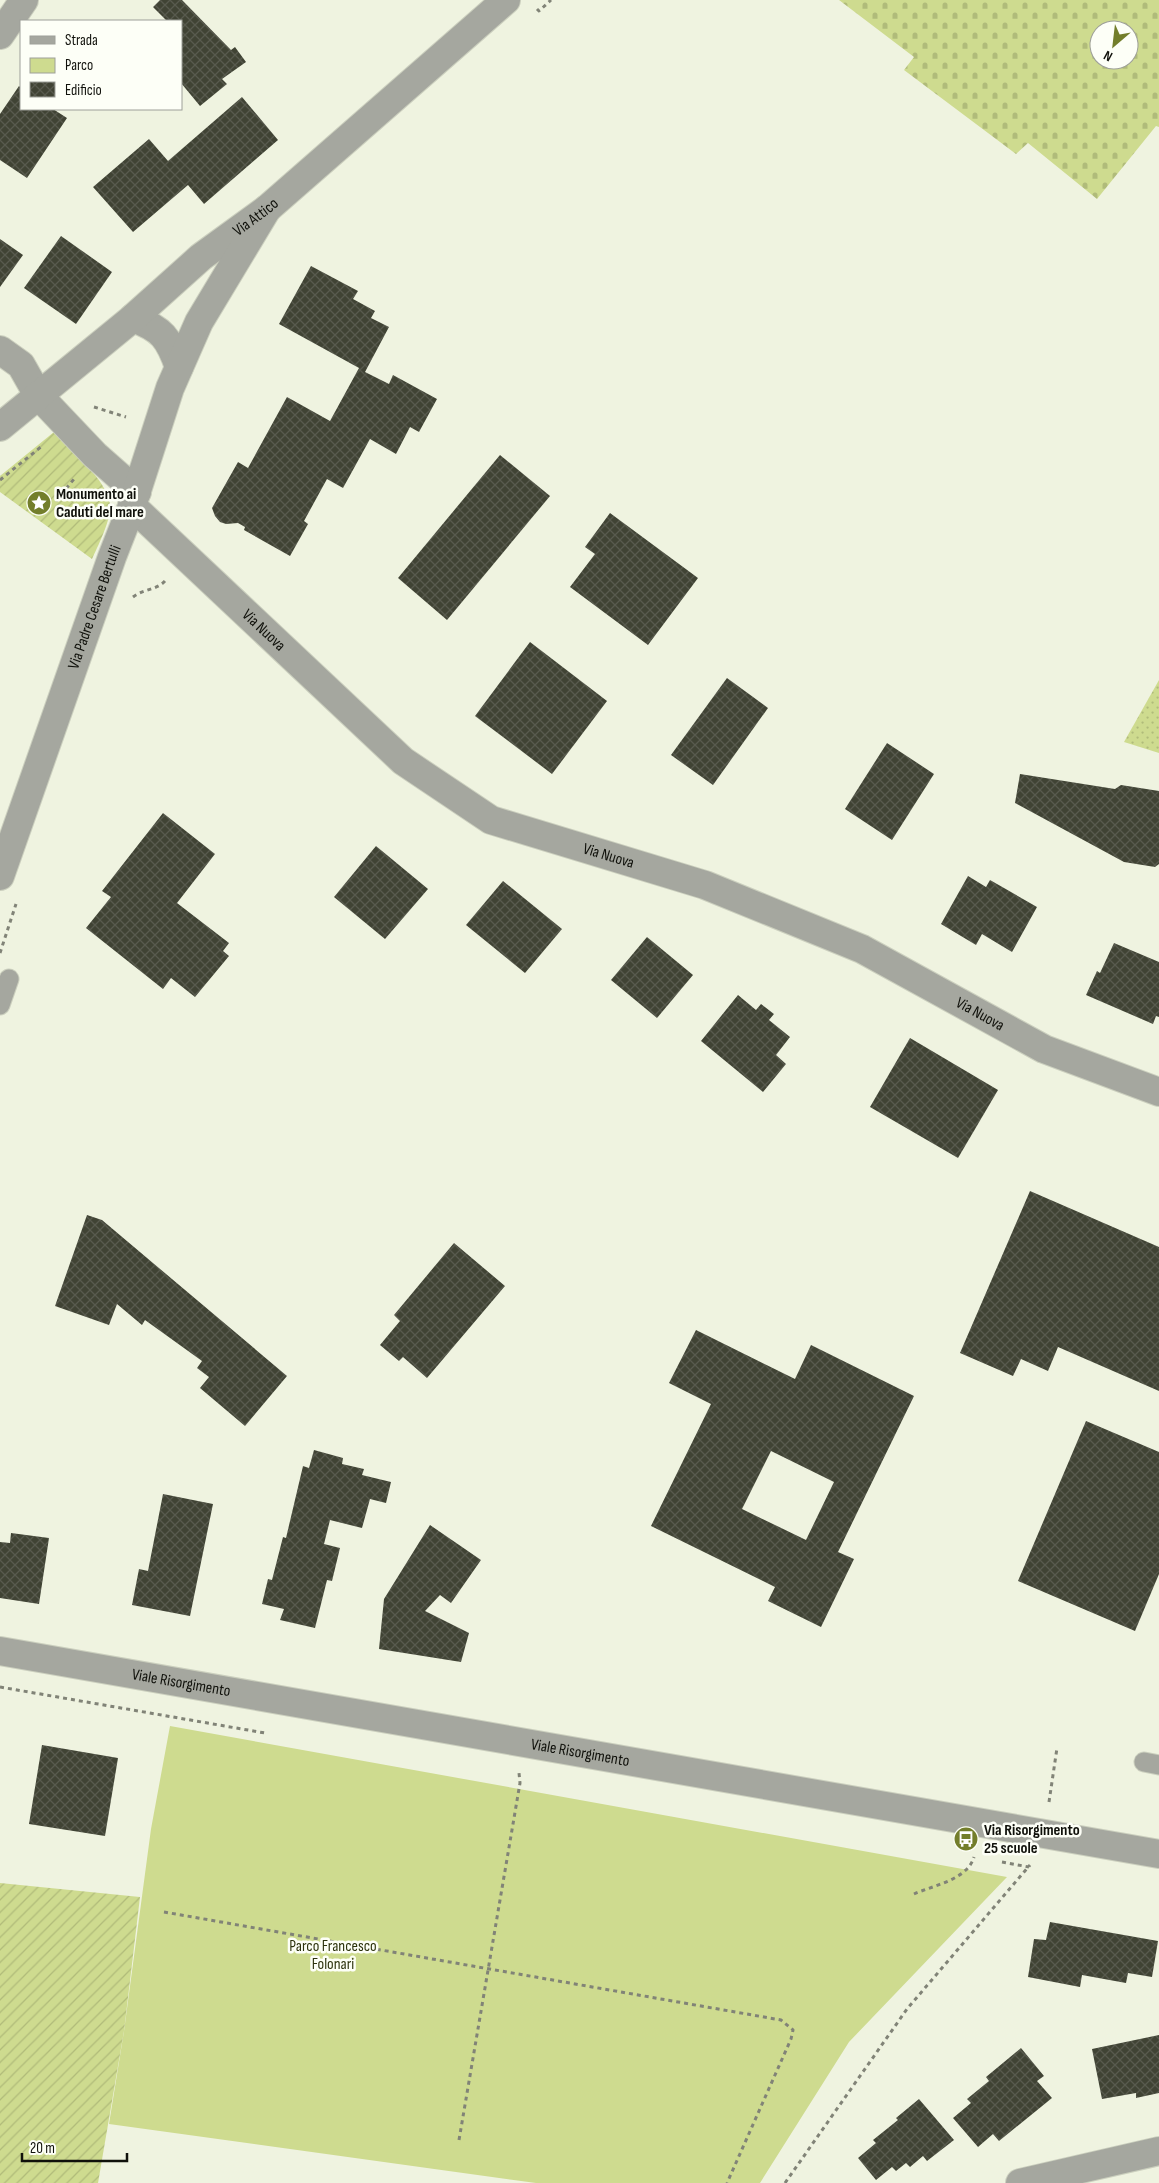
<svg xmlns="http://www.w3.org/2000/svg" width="1159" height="2183" font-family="'Sofia Sans Condensed',sans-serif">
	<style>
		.grass { fill: url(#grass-dots) }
		.cemetery { fill: url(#cemetery-stones); fill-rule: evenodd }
		.park { fill: #cedb8f }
		.garden { fill: url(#garden-furrows) }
		.building { fill: url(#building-cross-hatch); fill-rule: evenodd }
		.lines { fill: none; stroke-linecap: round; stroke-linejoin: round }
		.service-casing { stroke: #cbcfbe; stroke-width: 21 }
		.minor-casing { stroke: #cbcfbe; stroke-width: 30 }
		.path { stroke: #818377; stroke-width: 3; stroke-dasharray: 4 4; stroke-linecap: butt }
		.service { stroke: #a5a79f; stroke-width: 19 }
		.minor { stroke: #a5a79f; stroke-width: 28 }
		.labels { text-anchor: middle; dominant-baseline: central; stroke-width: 5; stroke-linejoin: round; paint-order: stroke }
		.street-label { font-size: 16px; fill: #10110b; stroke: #fdfff7 }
		.poi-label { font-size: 16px; font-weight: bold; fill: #10110b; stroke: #fdfff7; text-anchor: start }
		.park-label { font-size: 16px; fill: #2d330d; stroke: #fdfff7 }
	</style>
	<defs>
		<pattern id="grass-dots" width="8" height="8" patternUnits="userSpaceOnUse" patternTransform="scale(1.25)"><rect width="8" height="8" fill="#cedb8f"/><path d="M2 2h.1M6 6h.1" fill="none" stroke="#b0bb7a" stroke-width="1.8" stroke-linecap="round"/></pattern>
		<pattern id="cemetery-stones" width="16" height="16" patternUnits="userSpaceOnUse" patternTransform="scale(1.25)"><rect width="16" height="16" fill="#cedb8f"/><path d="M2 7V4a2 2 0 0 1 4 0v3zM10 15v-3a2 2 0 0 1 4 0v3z" fill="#b0bb7a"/></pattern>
		<pattern id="garden-furrows" width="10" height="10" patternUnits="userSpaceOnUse" patternTransform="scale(1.25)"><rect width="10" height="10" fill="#cedb8f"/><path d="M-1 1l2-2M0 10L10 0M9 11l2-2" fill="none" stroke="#b0bb7a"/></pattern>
		<pattern id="building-cross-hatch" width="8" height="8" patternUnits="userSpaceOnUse" patternTransform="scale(1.25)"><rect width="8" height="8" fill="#404334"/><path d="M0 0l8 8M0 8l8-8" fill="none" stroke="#585a4e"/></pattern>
	</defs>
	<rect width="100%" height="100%" fill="#eff3e0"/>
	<!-- grass -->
	<path class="grass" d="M1159,680V753L1124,742Z"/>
	<!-- cemetery -->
	<path class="cemetery" d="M839,0H1159V127L1156,126L1097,199L1028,143L1016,154L904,70L914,57ZM1099,30H1129V60H1099Z"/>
	<!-- park -->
	<path class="park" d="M170,1726L1007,1877L849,2042L760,2183H536L109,2124L124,2031L151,1829Z"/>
	<!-- garden -->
	<g class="garden">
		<path d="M54,432C70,449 107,480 110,504C112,518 98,546 92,559L0,492V476Z"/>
		<path d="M0,1883L140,1897L124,2031L98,2183H0Z"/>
	</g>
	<!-- building -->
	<g class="building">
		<path d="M160,0H182L231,50L235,47L246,62L222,79L227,84L200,106L181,83V21H165L166,20L153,7Z"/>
		<path d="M19,86L21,88V109H53L67,118L27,178L0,160V114Z"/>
		<path d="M242,97L278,140L204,204L188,185L133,232L93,187L149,139L168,161Z"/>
		<path d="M61,236L112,272L76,324L24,288Z"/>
		<path d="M0,239L23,255L0,287Z"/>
		<path d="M311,266L358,291L353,299L375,311L371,318L389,327L365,372L389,384L393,375L437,399L419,432L410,427L396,454L370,439L343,488L327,479L304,521L308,524L290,556L244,530L245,527L238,523L226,524L220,522L215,516L212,508L238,462L248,468L287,397L330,421L359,368L279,324Z"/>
		<path d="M500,455L550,496L447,620L398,578Z"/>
		<path d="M610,513L698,578L648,645L570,587L595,554L585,547Z"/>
		<path d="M530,642L607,701L552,774L475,716Z"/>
		<path d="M727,678L768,708L713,785L671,755Z"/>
		<path d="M887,743L934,774L892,840L845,809Z"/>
		<path d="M1020,774L1115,789L1121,785L1159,791V864L1155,867L1124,862L1015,803Z"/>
		<path d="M163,813L215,854L177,903L229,943L223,951L229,956L195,997L171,978L163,989L86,928L111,897L102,891Z"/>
		<path d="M376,846L428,889L385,939L334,897Z"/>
		<path d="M968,876L986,887L990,880L1037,907L1012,952L982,934L976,945L941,924Z"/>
		<path d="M503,881L562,929L525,973L466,925Z"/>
		<path d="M647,937L693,975L657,1018L611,980Z"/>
		<path d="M1114,943L1159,962V1017L1156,1016L1153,1024L1086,995L1097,971L1100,973Z"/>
		<path d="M738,995L756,1010L761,1004L774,1014L769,1020L790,1037L776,1055L786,1064L763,1092L701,1041Z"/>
		<path d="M910,1038L998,1090L958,1158L870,1107Z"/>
		<path d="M1030,1191L1159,1247V1391L1058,1347L1048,1371L1021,1359L1013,1376L960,1353Z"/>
		<path d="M87,1215L102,1220L287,1376L245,1426L200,1388L209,1377L197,1368L202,1361L145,1320L142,1325L117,1304L109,1325L55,1306Z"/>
		<path d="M454,1243L505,1286L427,1378L403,1357L399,1361L380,1345L400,1321L394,1315Z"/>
		<path d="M696,1330L795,1379L811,1345L914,1396L838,1552L854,1559L821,1627L768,1601L775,1587L651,1526L711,1404L669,1383ZM771,1451L834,1482L806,1540L742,1509Z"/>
		<path d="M1086,1421L1159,1452V1574L1135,1631L1018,1581Z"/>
		<path d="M314,1450L343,1458L342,1464L364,1469L362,1475L391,1482L386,1503L370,1499L362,1528L330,1520L324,1544L340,1548L332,1581L327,1580L315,1628L280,1620L284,1609L262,1604L268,1579L272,1580L283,1537L286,1538L303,1466L309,1468Z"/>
		<path d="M163,1494L213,1504L190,1616L132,1605L139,1569L148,1571Z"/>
		<path d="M430,1525L481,1560L451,1603L440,1595L425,1611L469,1633L461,1662L379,1649L384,1599Z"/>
		<path d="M11,1533L49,1538L39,1604L0,1598V1542L10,1543Z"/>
		<path d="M42,1745L118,1758L105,1836L29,1824Z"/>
		<path d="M1050,1922L1158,1941L1152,1977L1128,1973L1126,1983L1082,1975L1080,1987L1028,1977L1034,1939L1046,1940Z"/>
		<path d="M1159,2035V2093L1136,2098V2093L1102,2099L1092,2049Z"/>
		<path d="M1021,2048L1044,2076L1037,2081L1052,2098L999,2141L993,2134L978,2147L953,2118L971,2103L967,2099L989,2081L986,2077Z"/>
		<path d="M919,2099L954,2140L927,2161L923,2156L910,2167L906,2163L896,2171L892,2167L876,2180L858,2158L876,2143L873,2140L898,2120L896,2118Z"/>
	</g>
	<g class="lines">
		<defs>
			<g id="service">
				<path d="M0,1005L9,979"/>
				<path d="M1144,1762L1159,1765"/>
			</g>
			<g id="minor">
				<path d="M0,35L24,0"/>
				<path d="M133,318C162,329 169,338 179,367"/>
				<path d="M0,350L21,365L38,395L95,455L137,492"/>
				<path id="s1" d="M0,427L133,318L201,257L267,209L506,0"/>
				<path id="s2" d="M132,506L403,761L491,820L705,885L862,949L1044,1049L1159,1092"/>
				<path id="s3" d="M0,876L112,557L132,506L170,388L199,322L267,209"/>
				<path id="s4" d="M0,1651L1159,1854"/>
				<path d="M1020,2183L1159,2151"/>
			</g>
		</defs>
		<!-- service casing -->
		<use href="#service" class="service-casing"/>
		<!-- minor casing -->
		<use href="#minor" class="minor-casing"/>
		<!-- path -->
		<g class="path">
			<path d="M537,9L539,11L551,0"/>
			<path d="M94,407L126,417"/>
			<path d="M0,480L42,446"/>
			<path d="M56,501L74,479"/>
			<path d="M133,597C143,589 157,590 165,581"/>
			<path d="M0,953L16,904"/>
			<path d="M0,1687L265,1733"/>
			<path d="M1049,1802L1057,1748"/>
			<path d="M1002,1862L1029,1867"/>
			<path d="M914,1894C934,1885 967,1880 974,1857"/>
			<path d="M164,1912L781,2020L793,2030L791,2039L727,2183"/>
			<path d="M459,2140L520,1783L519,1773"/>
			<path d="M785,2183L907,2009L1030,1865"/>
		</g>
		<!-- service -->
		<use href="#service" class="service"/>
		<!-- minor -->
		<use href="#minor" class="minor"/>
	</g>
	<!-- icons -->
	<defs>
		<symbol id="sight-disc" viewBox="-11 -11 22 22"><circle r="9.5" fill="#737e2b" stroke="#fdfff7"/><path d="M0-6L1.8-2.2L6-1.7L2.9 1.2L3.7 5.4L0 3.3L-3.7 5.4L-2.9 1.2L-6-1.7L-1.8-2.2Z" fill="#fff"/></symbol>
		<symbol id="bus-disc" viewBox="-11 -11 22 22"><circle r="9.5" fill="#737e2b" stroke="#fdfff7"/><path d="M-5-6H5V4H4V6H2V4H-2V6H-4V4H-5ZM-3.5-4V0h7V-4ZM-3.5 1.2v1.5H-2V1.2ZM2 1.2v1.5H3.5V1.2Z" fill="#fff"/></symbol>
	</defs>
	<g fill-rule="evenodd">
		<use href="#sight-disc" x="25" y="489" width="28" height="28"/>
		<use href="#bus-disc" x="952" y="1825" width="28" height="28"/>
	</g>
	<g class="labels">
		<!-- street labels -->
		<g class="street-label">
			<text stroke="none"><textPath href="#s1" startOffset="331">Via Attico</textPath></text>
			<text stroke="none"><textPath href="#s3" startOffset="285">Via Padre Cesare Bertulli</textPath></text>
			<text stroke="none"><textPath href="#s2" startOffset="181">Via Nuova</textPath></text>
			<text stroke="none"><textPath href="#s2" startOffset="601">Via Nuova</textPath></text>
			<text stroke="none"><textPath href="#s2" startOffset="1006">Via Nuova</textPath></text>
			<text stroke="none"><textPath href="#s4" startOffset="184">Viale Risorgimento</textPath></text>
			<text stroke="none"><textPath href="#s4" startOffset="589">Viale Risorgimento</textPath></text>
		</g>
		<!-- poi labels -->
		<g class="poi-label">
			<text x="56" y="494">Monumento ai<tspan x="56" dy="18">Caduti del mare</tspan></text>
			<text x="984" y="1830">Via Risorgimento<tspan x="984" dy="18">25 scuole</tspan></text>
		</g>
		<!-- park labels -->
		<g class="park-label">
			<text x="333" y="1946">Parco Francesco<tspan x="333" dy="18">Folonari</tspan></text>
		</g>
	</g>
	<!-- legend -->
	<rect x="20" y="20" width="162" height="90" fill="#fdfff7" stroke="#9ea099"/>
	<rect x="30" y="36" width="25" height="8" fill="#a5a79f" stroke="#9ea099"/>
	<text x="65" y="45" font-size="15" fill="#10110b">Strada</text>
	<rect x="30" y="58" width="25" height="15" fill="#cedb8f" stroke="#9ea099"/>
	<text x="65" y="70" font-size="15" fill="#10110b">Parco</text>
	<rect x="30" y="82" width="25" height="15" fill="url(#building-cross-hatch)" stroke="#9ea099"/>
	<text x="65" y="95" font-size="15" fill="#10110b">Edificio</text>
	<!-- north arrow -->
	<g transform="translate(1114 45) rotate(208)"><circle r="24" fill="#fdfff7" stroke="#9ea099"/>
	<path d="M0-4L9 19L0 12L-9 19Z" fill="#737e2b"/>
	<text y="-8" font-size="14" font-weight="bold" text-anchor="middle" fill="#10110b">N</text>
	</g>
	<!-- scale -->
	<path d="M22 2153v8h105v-8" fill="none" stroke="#10110b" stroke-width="2.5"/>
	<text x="30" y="2153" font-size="15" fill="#10110b" stroke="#fdfff7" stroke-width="4" paint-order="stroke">20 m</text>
</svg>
